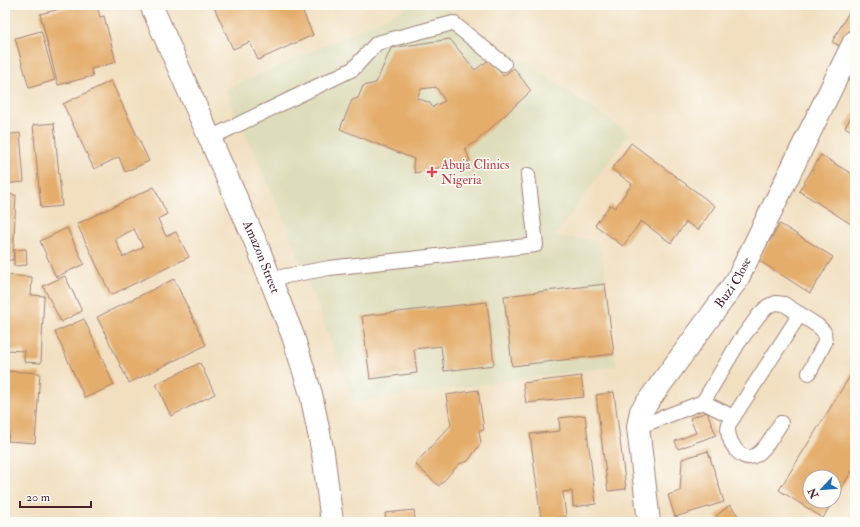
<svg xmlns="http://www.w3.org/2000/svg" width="860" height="527" font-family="'IM FELL Double Pica',serif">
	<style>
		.built { fill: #deddbb }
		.building { fill: #e4ad6c; fill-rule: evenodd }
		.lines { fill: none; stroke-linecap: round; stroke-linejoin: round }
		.lane-casing { stroke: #9e7f76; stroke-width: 16 }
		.street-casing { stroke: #9e7f76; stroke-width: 24 }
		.lane { stroke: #fff; stroke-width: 14 }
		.street { stroke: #fff; stroke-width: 22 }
		.health-dot { fill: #e0444e; stroke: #fdfcf7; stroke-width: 1.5 }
		.labels { text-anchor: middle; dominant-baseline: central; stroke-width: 3; stroke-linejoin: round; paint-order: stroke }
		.health-label { font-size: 13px; fill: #be3a42; stroke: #fdfcf7; text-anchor: start }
		.street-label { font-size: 13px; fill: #4a1f2b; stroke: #fdfcf7 }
	</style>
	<rect width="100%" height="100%" fill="#fdfcf7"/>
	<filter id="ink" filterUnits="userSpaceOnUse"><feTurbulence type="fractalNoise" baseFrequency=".025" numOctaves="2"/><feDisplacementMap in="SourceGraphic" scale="8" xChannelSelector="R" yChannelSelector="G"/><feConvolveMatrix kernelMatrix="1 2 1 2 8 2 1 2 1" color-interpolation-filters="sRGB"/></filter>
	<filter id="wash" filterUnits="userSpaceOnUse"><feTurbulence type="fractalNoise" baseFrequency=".012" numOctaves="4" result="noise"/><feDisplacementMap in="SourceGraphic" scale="16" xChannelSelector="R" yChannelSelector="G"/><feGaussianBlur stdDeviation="0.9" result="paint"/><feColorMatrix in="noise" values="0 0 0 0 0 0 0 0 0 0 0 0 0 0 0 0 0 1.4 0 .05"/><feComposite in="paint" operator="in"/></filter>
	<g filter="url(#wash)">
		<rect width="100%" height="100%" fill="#f1dfc0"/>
		<!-- built -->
		<path class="built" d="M414,5H441L629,133L555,236L592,240L602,249L616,366L354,402L281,212L225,90Z"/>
		<g id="blocks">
			<!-- building -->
			<g class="building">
				<path d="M76,5H97L100,17L104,16L116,62L91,69L93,76L58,85L40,14Z"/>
				<path d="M213,5H300L313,35L258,60L250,42L233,49Z"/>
				<path d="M849,12L855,15V20L840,46L832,42Z"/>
				<path d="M41,31L55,80L29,88L15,38Z"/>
				<path d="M450,39L475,70L490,59L503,76L514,68L531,91L477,141L465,148L470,161L415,173L413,163L414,159L340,129L352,100L358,98L363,86L376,83L391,48ZM436,87L445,101L434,106L433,108L430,103L417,98L421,89Z"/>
				<path d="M111,81L149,161L125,172L119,157L94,169L63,104Z"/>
				<path d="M855,110V133L845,127Z"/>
				<path d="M54,123L62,206L41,208L33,125Z"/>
				<path d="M20,133L24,182L5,184V135Z"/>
				<path d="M631,143L715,206L698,230L686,222L671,243L641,221L623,246L595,225L610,205L615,208L632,184L612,169Z"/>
				<path d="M821,155L855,176V218L851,224L799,191Z"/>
				<path d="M154,187L167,214L158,219L166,236L176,232L189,257L111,295L77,224ZM134,229L143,247L123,257L115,239Z"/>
				<path d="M5,194L16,195L13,260H5Z"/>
				<path d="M780,224L833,257L810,293L758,260Z"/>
				<path d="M67,228L84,264L56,277L40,241Z"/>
				<path d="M26,249L27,265L14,266V250Z"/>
				<path d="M5,275L32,277L31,295L44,296L41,363L24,362L25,351L5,350Z"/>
				<path d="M65,276L82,311L61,322L43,286Z"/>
				<path d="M174,279L206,345L129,383L97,317Z"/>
				<path d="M605,284L614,354L512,366L504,296Z"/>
				<path d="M487,302L494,365L444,371L441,346L414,349L417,373L370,379L362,316Z"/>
				<path d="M84,319L114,385L85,398L55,332Z"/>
				<path d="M200,363L215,394L171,416L156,384Z"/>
				<path d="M855,368V466L834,500V477H810V501H833L823,518L779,490Z"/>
				<path d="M5,371L40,373L35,443L8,441L9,432H5Z"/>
				<path d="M581,376L584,397L526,403L523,383Z"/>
				<path d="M478,390L484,430L479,431L481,443L468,461L459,464L439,486L415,464L451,425L446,395Z"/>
				<path d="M614,392L626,489L608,491L596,395Z"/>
				<path d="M707,412L716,435L678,449L675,441L696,433L690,418Z"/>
				<path d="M585,415L596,504L573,507L572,491L563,492L566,517L541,519L530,434L560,431L559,418Z"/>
				<path d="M708,451L724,502L675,517L668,495L680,491L682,459Z"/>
				<path d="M730,505L743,522H720L716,516Z"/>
				<path d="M414,510L415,522H386L385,513Z"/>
			</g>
		</g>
	</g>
	<g filter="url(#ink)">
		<use href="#blocks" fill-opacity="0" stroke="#9e7f76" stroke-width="1"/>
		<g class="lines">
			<defs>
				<g id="lane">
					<path d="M210,138L353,69L377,43L453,23L504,64"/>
					<path d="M270,279L329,268L536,245L528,175"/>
					<path d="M703,402L733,417"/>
					<path d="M781,423C774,433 766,449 756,455C740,465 724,437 729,424L800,314"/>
					<path d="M638,427L703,402L739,342L759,315L768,306L776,303L784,304L818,326L824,332L825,342L809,373"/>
				</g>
				<g id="street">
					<path id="s1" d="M151,5L256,243L293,336L311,394L323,453L332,522"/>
					<path id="s2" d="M649,522L638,427L641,411L737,280L854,42"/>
				</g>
			</defs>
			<!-- lane casing -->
			<use href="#lane" class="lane-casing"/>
			<!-- street casing -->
			<use href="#street" class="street-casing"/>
			<!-- lane -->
			<use href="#lane" class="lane"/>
			<!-- street -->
			<use href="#street" class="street"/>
		</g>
	</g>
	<!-- markers -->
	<path class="health-dot" d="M430 166h4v4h4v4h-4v4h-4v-4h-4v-4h4z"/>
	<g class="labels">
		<!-- health labels -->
		<g class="health-label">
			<text x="441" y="165">Abuja Clinics<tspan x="441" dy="15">Nigeria</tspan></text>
		</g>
		<!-- street labels -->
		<g class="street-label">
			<text stroke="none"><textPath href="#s1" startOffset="275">Amazon Street</textPath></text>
			<text stroke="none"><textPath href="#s2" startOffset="270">Buzi Close</textPath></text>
		</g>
	</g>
	<!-- margin -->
	<rect width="860" height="527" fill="none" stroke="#fdfcf7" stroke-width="20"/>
	<!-- north arrow -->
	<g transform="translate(822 489) rotate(244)"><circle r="19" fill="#fdfcf7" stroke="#b5a4a5"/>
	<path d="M0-3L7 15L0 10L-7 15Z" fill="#1f6fb2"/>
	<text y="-6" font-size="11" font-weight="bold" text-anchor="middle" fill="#4a1f2b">N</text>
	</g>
	<!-- scale -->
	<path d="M20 501v6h71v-6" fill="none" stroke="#4a1f2b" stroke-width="2"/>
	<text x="26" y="501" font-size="12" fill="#4a1f2b" stroke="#fdfcf7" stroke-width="3" paint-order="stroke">20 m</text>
</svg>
